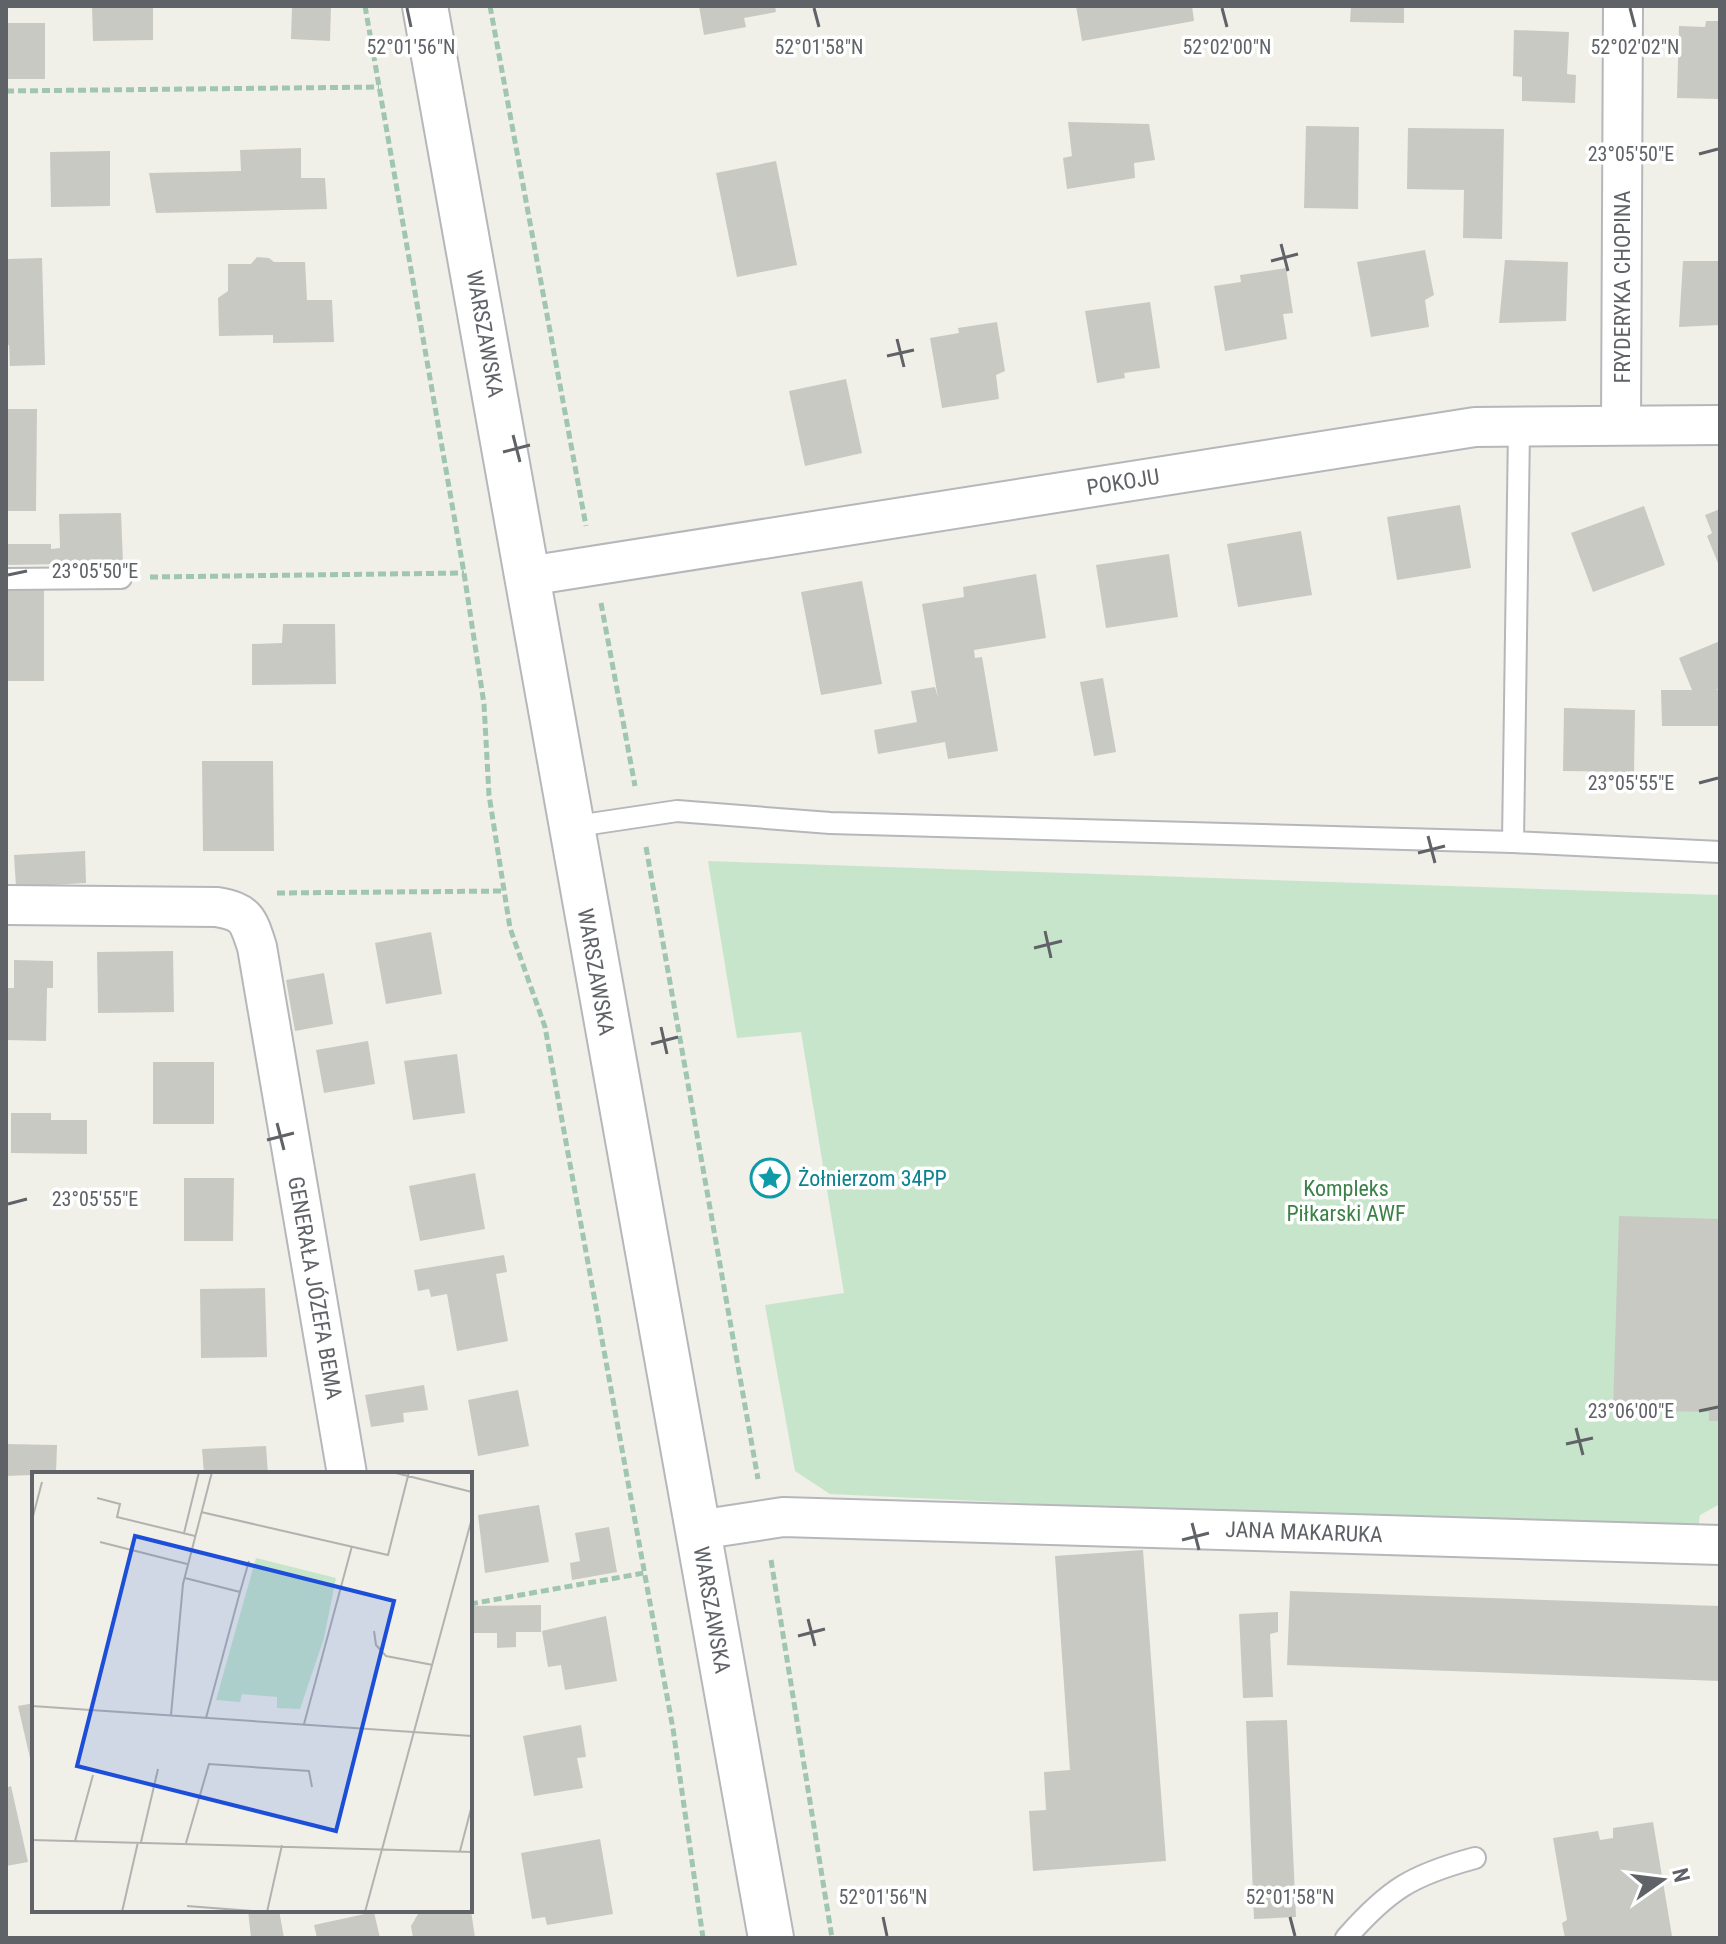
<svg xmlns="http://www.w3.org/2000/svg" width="1726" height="1944" font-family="'Roboto Condensed',sans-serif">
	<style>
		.green { fill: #c7e5cb }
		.building { fill: #c9c9c3 }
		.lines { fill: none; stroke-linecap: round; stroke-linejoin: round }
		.service-casing { stroke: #b5b7bb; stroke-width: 24 }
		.minor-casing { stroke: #b5b7bb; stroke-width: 42 }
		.tertiary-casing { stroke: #b5b7bb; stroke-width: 48 }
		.path { stroke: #a0c6b0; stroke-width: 5; stroke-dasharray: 8 4; stroke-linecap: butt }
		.service { stroke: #fff; stroke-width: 20 }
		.minor { stroke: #fff; stroke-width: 38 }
		.tertiary { stroke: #fff; stroke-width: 44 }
		.ticks { fill: none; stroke: #5f6267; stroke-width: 3 }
		.labels { text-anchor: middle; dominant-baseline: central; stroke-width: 7; stroke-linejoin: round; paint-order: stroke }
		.street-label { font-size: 22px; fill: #5f6267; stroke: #fff }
		.culture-label { font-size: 22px; fill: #0d838f; stroke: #fff; text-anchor: start }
		.park-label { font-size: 22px; fill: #3c8148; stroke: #fff }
		.inset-road { fill: none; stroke: #b2b3b0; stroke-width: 2 }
		.view { fill: #1d4ed8; fill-opacity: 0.15; stroke: #1d4ed8; stroke-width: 4 }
		.inset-edge { fill: none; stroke: #5f6267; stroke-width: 4 }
		.ticks-label { font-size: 20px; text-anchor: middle; fill: #5f6267; stroke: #fff; stroke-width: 7; stroke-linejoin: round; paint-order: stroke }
	</style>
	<rect width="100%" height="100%" fill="#f0efe8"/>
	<!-- green -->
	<path class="green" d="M708,861L1720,895V1504L1700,1515L1698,1528L1339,1518L830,1494L795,1471L765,1305L844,1293L801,1032L737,1038Z"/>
	<!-- building -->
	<g class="building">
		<path d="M92,6H153V40L93,41Z"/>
		<path d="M292,6H331L330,41L291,39Z"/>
		<path d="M699,6H775L776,12L744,18L746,27L704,35Z"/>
		<path d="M1076,6H1192L1194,21L1082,41Z"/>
		<path d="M1351,6H1404V23L1350,22Z"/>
		<path d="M1706,21H1720V99L1677,98L1679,26L1705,27Z"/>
		<rect x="6" y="23" width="39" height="56"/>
		<path d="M1514,30L1569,32L1567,74L1576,75L1575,103L1522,101V77L1513,76Z"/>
		<path d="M1068,122L1149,124L1155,160L1134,163L1135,178L1067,189L1063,158L1072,156Z"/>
		<path d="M1306,126L1359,127L1358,209L1304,208Z"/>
		<path d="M1408,128L1504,129L1502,239L1463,238L1464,190L1407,189Z"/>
		<path d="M301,148V178H325L327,209L156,213L149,173L241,171L240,150Z"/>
		<path d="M110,151V206L51,207L50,152Z"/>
		<path d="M776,161L797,265L737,277L716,173Z"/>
		<path d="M1425,250L1434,295L1425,300L1429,327L1371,337L1357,262Z"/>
		<path d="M257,257L269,258L274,262H305L307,300H332L334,342L273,343V335L219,336L218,298L228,291V264H251Z"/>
		<path d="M42,258L45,365L10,366L9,345H6L7,259Z"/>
		<path d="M1505,260L1568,262L1566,321L1499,323Z"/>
		<path d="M1683,261H1720V325L1679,327Z"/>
		<path d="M1286,268L1293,313L1283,314L1287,339L1225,351L1214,286L1241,282L1240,275Z"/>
		<path d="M1150,302L1160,368L1124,373L1125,378L1097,383L1085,311Z"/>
		<path d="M997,322L1005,371L996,375L999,399L942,408L930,338L959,333L958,328Z"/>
		<path d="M846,379L862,453L805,466L789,391Z"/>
		<path d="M6,409H37L36,511H6Z"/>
		<path d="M1460,505L1471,568L1397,580L1387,517Z"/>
		<path d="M1644,506L1665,565L1593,592L1571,533Z"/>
		<path d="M1720,509V568L1707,536L1712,533L1705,515Z"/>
		<path d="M121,513L123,563L6,565V544H51V549L60,548L59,514Z"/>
		<path d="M1301,531L1312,595L1238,607L1227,544Z"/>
		<path d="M1169,554L1178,617L1106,628L1096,565Z"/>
		<path d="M1036,574L1046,638L974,650L975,658L982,657L998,751L948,759L945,742L878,754L874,730L917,722L911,691L935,687L938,698L922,604L964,597L963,587Z"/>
		<path d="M862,581L882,684L821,695L801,592Z"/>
		<rect x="6" y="589" width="38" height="92"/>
		<path d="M283,624H335L336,684L252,685V644L282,643Z"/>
		<path d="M1720,641V688L1716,690H1720V726H1662L1661,690H1692L1679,658Z"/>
		<path d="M1103,678L1116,752L1094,756L1080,682Z"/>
		<path d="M1564,708L1635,710L1634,772L1563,771Z"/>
		<path d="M202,761H273L274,851H203Z"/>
		<path d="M85,851L86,883L16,887L14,855Z"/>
		<path d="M431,932L442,994L386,1004L375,943Z"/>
		<path d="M173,951L174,1012L98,1013L97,952Z"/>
		<path d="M14,960L53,961V988H47L46,1041L6,1040V988H14Z"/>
		<path d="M324,973L333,1024L295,1031L286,980Z"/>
		<path d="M368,1041L375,1084L324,1093L316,1050Z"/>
		<path d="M457,1054L465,1113L413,1120L404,1061Z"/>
		<rect x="153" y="1062" width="61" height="62"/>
		<path d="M11,1113H51V1120H87V1154L11,1153Z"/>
		<path d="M475,1173L485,1229L420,1241L409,1186Z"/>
		<path d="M184,1178H234L233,1241H184Z"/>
		<path d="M1619,1216L1720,1219V1421H1709V1412L1613,1410Z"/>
		<path d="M504,1255L507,1272L496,1274L508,1341L457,1351L447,1294L431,1297L429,1289L418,1291L414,1270Z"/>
		<path d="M265,1288L267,1357L201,1358L200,1289Z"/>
		<path d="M424,1385L428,1410L403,1413L404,1422L371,1427L365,1395Z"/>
		<path d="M518,1390L529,1446L478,1456L468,1400Z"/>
		<path d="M6,1444L57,1445L56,1474L6,1476Z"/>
		<path d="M266,1446L268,1474H204L202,1449Z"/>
		<path d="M539,1505L549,1562L485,1573L478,1515Z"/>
		<path d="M609,1527L617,1572L572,1580L570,1563L580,1561L575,1533Z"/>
		<path d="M1143,1550L1166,1861L1033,1871L1029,1811L1046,1810L1044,1772L1070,1770L1055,1556Z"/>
		<path d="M1290,1591L1720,1606V1681L1287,1665Z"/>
		<path d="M541,1605V1632H516V1647L497,1648V1633H470V1606Z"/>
		<path d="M1278,1612V1632L1270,1634L1273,1697L1243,1698L1239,1614Z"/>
		<path d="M606,1616L617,1681L565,1690L561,1665L548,1667L542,1631Z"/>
		<path d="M34,1703V1757L30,1758L18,1706Z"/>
		<path d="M1287,1720L1296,1917L1254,1919L1246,1721Z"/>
		<path d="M581,1725L586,1757L577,1758L583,1788L534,1796L523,1736Z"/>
		<path d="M11,1786L28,1862L6,1866V1788Z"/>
		<path d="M1653,1822L1672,1936L1565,1938L1562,1923L1567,1920L1553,1838L1598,1831L1600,1840L1613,1838V1828Z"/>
		<path d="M600,1839L613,1914L547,1925L545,1917L532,1919L521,1853Z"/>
		<path d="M248,1910H279L284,1938H251Z"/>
		<path d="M440,1910H471L475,1938H413L411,1926L418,1914Z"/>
		<path d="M374,1912L380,1938H317L314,1925Z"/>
	</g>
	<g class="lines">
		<defs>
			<g id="service">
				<path d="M1519,429L1513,842L1720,852"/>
				<path d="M6,579L121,578"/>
				<path d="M570,827L677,811L830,823L1513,842"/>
				<path d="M1346,1938C1389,1889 1412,1875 1475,1858"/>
			</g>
			<g id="minor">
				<path d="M1621,423L1623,6"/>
				<path d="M528,576L1475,427L1720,425"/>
				<path d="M6,905L217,907C246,912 248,919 257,947L347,1474"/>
				<path d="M698,1530L783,1517L1720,1545"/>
			</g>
			<path id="tertiary" d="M425,6L771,1938"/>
		</defs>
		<!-- service casing -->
		<use href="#service" class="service-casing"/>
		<!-- minor casing -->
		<use href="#minor" class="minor-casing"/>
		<!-- tertiary casing -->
		<use href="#tertiary" class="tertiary-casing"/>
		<!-- path -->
		<g class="path">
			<path d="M365,6L464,573L484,704L489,795L510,928L545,1027L673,1729L703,1938"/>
			<path d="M490,6L586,526"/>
			<path d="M6,91L379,87"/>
			<path d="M150,577L464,573"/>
			<path d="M601,603L635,786"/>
			<path d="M646,847L758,1479"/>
			<path d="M277,893L504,891"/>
			<path d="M771,1560L832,1938"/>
			<path d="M470,1604L644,1573"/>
		</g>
		<!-- service -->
		<use href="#service" class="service"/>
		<!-- minor -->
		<use href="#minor" class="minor"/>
		<!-- tertiary -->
		<use href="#tertiary" class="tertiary"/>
	</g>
	<!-- ticks -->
	<path class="ticks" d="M407,8L411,27M814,8L819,27M1222,8L1227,27M1630,8L1635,27M1699,154L1718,149M1281,244L1288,271M1271,261L1298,254M897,339L904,367M887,356L914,350M513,435L520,462M503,452L530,445M8,575L27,571M1699,783L1718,778M1428,836L1435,863M1418,853L1445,846M1045,931L1051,958M1034,948L1062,941M661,1027L667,1054M651,1044L678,1037M277,1123L284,1150M267,1140L294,1133M8,1204L27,1199M1699,1411L1718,1407M1576,1428L1583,1455M1566,1444L1593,1438M1192,1523L1199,1550M1182,1540L1209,1533M808,1619L815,1646M798,1636L825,1629M883,1917L887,1936M1290,1917L1295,1936"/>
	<!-- icons -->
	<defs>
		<symbol id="sight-ring" viewBox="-11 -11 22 22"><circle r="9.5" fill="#fff" stroke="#0f9aa8" stroke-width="1.5"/><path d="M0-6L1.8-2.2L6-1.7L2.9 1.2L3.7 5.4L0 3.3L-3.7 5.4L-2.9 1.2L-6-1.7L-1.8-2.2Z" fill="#0f9aa8"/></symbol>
	</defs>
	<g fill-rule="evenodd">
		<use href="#sight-ring" x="748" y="1156" width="44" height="44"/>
	</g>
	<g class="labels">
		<!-- street labels -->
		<g class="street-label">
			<text transform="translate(1622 287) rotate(-90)">FRYDERYKA CHOPINA</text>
			<text transform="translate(485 334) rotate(80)">WARSZAWSKA</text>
			<text transform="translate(1123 482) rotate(-9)">POKOJU</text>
			<text transform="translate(596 972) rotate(80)">WARSZAWSKA</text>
			<text transform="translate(315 1288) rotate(80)">GENERAŁA JÓZEFA BEMA</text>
			<text transform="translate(1304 1532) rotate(2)">JANA MAKARUKA</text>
			<text transform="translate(712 1610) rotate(80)">WARSZAWSKA</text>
		</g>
		<!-- culture labels -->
		<g class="culture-label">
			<text x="798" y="1178">Żołnierzom 34PP</text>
		</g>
		<!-- park labels -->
		<g class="park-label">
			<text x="1346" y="1188">Kompleks<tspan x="1346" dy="25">Piłkarski AWF</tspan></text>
		</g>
	</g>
	<!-- overview -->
	<g transform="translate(32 1472)">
		<rect width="440" height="440" fill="#f0efe8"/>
		<path d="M224,86L304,106L292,166L268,237L245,236V225L210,222L208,230L184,228Z" fill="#c7e5cb"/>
		<path class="inset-road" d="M360,0L440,20M65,26L88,32L85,45L163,64M169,40L356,83L377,0M0,48L10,10M152,61L167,0M68,70L155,92M153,106L208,120L217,89M342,159L344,173L354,184L401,193M0,234L440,264M139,243L151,112L180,0M174,246L208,120M272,252L320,74M0,368L440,380M43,369L61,303M109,370L126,297M154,371L177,292L277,299L280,315M428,379L440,333M155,434L232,440M90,440L106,370M235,440L250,373M333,440L440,46"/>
		<path class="view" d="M103,64L362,129L304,359L45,294Z"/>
		<rect width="440" height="440" class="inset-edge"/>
	</g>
	<g class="ticks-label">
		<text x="411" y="54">52°01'56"N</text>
		<text x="819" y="54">52°01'58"N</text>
		<text x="1227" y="54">52°02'00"N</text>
		<text x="1635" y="54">52°02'02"N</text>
		<text x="1631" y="161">23°05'50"E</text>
		<text x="95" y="578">23°05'50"E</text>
		<text x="1631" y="790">23°05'55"E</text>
		<text x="95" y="1206">23°05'55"E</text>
		<text x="1631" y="1418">23°06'00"E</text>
		<text x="883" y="1904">52°01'56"N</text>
		<text x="1290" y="1904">52°01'58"N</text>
	</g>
	<!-- border -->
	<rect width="1726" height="1944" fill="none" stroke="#5f6267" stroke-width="16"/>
	<!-- north arrow -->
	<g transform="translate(1662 1880) rotate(76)" stroke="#ffffff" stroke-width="6" paint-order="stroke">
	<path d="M0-6L14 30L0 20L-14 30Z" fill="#5f6267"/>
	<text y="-12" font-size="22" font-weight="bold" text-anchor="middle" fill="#5f6267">N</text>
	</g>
</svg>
